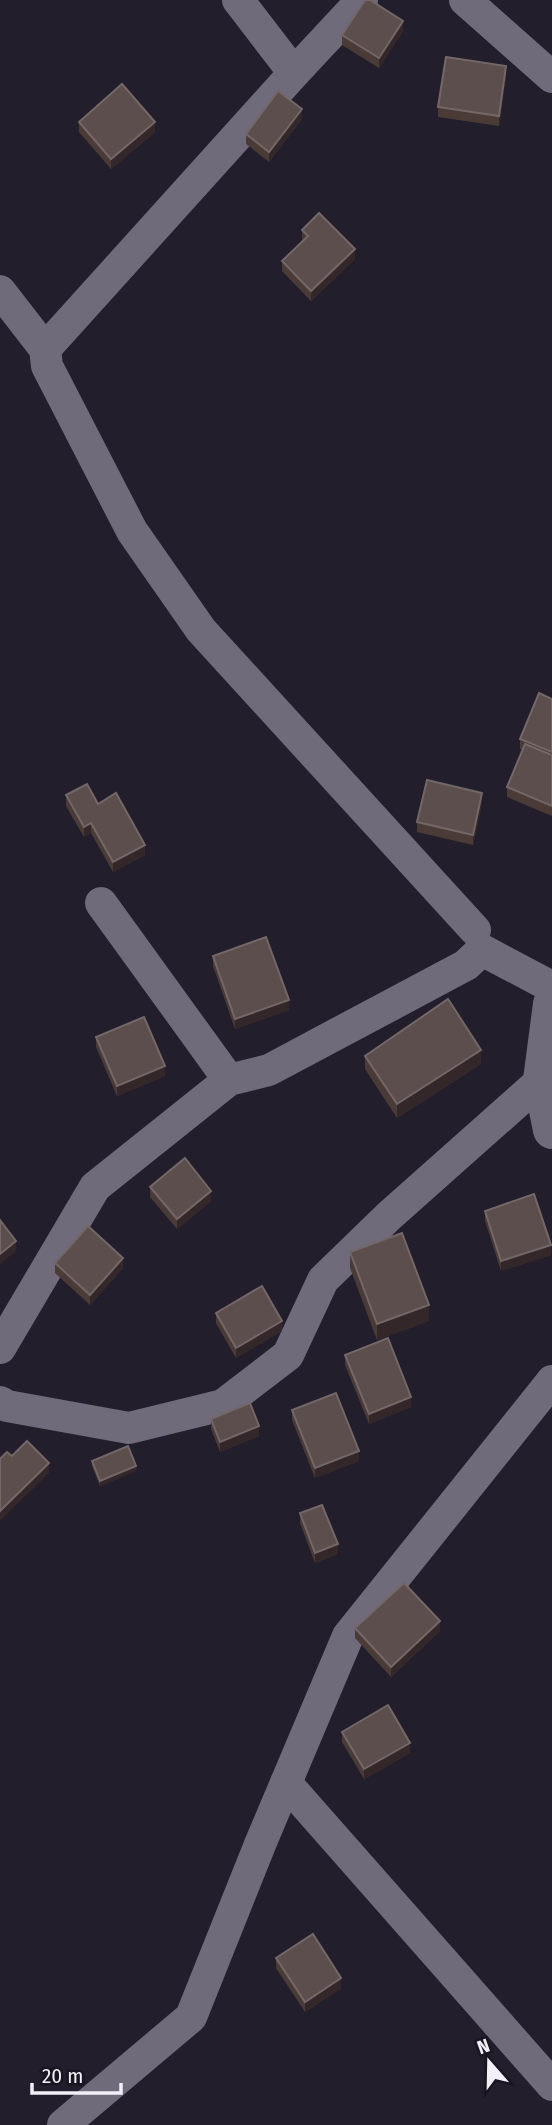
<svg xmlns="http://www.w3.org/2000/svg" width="552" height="2125" font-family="'Fira Sans Condensed',sans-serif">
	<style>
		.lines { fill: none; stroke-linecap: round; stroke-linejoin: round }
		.minor { stroke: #706b7b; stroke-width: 32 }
		.tertiary { stroke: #706b7b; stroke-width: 38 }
		.wall { fill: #4a3b37 }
		.shaded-wall { fill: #33272a }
		.building { fill: #5c4e4c; stroke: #736767; stroke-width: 2 }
	</style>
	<rect width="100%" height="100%" fill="#231e2b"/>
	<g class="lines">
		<!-- minor -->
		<g class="minor">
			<path d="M238,0L294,73"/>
			<path d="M465,0L552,77"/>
			<path d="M0,291L45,349L47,366L132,531L201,630L475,930"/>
			<path d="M45,349L294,73L362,0"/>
			<path d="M101,903L229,1080"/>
			<path d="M0,1348L95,1187L229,1080L269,1070L466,965L482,950L552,987"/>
			<path d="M0,1402L7,1406L129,1428L223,1405L288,1355L323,1280L389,1216L542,1080"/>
			<path d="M286,1783L552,2085"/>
			<path d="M63,2125L191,2017L261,1842L348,1636L552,1381"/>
		</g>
		<!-- tertiary -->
		<path class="tertiary" d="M552,1004L542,1080L552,1130"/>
	</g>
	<!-- wall -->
	<g class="wall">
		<path d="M403,31L379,68L342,45V35Z"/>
		<path d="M506,76L499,126L438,117V107Z"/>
		<path d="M302,119L269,162L246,144V134Z"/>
		<path d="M79,122L155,132L111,169L79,132Z"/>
		<path d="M302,230L355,259L311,301L282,271V261L303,241L302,240Z"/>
		<path d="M552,699V816L507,797V787L523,750L520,749V739Z"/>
		<path d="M66,795L98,804L145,855L113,872L91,833L84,837L66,806Z"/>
		<path d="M482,803L473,845L417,832V822Z"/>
		<path d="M213,956L289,1010L235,1029L213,966Z"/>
		<path d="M96,1037L165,1076L117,1096L96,1047Z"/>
		<path d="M365,1056L481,1064L397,1118L365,1069Z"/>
		<path d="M150,1187L211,1201L177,1229L150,1197Z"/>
		<path d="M485,1211L551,1255L501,1271L485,1221Z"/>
		<path d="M350,1252L429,1321L377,1340L350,1268Z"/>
		<path d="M55,1263L123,1268L90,1305L55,1273Z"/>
		<path d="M216,1313L282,1331L236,1358L216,1323Z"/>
		<path d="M345,1355L411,1407L369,1424L345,1365Z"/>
		<path d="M292,1410L359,1461L315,1478L292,1420Z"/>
		<path d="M211,1419L259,1436L220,1452L211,1429Z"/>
		<path d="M92,1461L136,1471L100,1486L92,1466Z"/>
		<path d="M300,1513L338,1554L315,1563L300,1523Z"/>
		<path d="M355,1628L440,1631L391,1677L355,1638Z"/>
		<path d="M342,1732L410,1753L364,1779L342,1742Z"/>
		<path d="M276,1958L341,1988L305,2012L276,1968Z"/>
	</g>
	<!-- shaded-wall -->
	<g class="shaded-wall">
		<path d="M403,21V31L379,68V58Z"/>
		<path d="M506,66V76L499,126V116Z"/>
		<path d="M302,109V119L269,162V152Z"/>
		<path d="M155,122V132L111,169V159Z"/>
		<path d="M355,249V259L311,301V291Z"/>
		<path d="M482,793V803L473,845V835Z"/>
		<path d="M91,823V833L84,837V827Z"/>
		<path d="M145,845V855L113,872V862Z"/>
		<path d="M289,1000V1010L235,1029V1019Z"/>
		<path d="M481,1050V1064L397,1118V1104Z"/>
		<path d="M165,1066V1076L117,1096V1086Z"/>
		<path d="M211,1191V1201L177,1229V1219Z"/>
		<path d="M16,1241V1251L0,1264V1254Z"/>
		<path d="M551,1245V1255L501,1271V1261Z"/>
		<path d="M123,1258V1268L90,1305V1295Z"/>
		<path d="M429,1305V1321L377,1340V1324Z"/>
		<path d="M282,1321V1331L236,1358V1348Z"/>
		<path d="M411,1397V1407L369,1424V1414Z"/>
		<path d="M259,1426V1436L220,1452V1442Z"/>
		<path d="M359,1451V1461L315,1478V1468Z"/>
		<path d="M49,1463V1473L0,1521V1511Z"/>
		<path d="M136,1466V1471L100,1486V1481Z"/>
		<path d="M338,1544V1554L315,1563V1553Z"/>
		<path d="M440,1621V1631L391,1677V1667Z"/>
		<path d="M410,1743V1753L364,1779V1769Z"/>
		<path d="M341,1978V1988L305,2012V2002Z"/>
	</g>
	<!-- building -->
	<g class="building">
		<path d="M365,0H370L403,21L379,58L342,35Z"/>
		<path d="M446,57L506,66L499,116L438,107Z"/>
		<path d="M122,84L155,122L111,159L79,122Z"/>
		<path d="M278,91L302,109L269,152L246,134Z"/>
		<path d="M319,213L355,249L311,291L282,261L308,236L302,230Z"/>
		<path d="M539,693L552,699V752L520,739Z"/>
		<path d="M525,744L552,755V806L507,787Z"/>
		<path d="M427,780L482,793L473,835L417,822Z"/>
		<path d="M87,784L98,804L116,793L145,845L113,862L91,823L84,827L66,795Z"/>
		<path d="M266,937L289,1000L235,1019L213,956Z"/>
		<path d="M448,999L481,1050L397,1104L365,1056Z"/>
		<path d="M144,1017L165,1066L117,1086L96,1037Z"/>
		<path d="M185,1158L211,1191L177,1219L150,1187Z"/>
		<path d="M534,1194L551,1245L501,1261L485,1211Z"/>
		<path d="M0,1220L16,1241L0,1254Z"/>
		<path d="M88,1226L123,1258L90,1295L55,1263Z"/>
		<path d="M402,1233L429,1305L377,1324L350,1252Z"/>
		<path d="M262,1286L282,1321L236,1348L216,1313Z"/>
		<path d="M388,1338L411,1397L369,1414L345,1355Z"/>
		<path d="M336,1393L359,1451L315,1468L292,1410Z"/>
		<path d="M250,1403L259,1426L220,1442L211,1419Z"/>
		<path d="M27,1441L49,1463L0,1511V1459L7,1452L12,1456Z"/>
		<path d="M128,1446L136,1466L100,1481L92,1461Z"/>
		<path d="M322,1505L338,1544L315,1553L300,1513Z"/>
		<path d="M404,1583L440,1621L391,1667L355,1628Z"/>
		<path d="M388,1705L410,1743L364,1769L342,1732Z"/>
		<path d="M313,1934L341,1978L305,2002L276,1958Z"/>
	</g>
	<!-- north arrow -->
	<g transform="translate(489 2062) rotate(340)" stroke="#191521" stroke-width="5" paint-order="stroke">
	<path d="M0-5L12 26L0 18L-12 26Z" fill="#f2eff8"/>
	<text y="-10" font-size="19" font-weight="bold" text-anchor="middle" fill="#f2eff8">N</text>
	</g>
	<!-- scale -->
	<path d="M32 2083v10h89v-10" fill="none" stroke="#f2eff8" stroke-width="3.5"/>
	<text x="42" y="2083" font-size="21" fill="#f2eff8" stroke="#191521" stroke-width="5" paint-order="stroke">20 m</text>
</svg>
